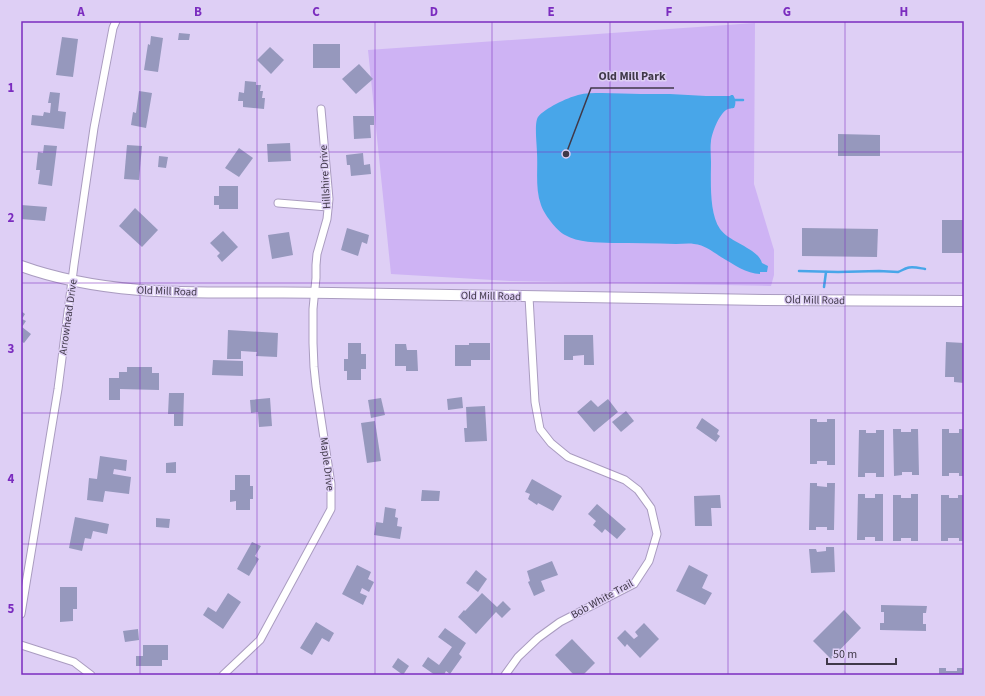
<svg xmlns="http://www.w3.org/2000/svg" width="985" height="696" font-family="'Source Sans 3',sans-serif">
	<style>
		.green { fill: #ceb3f4 }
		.water { fill: #48a6e9 }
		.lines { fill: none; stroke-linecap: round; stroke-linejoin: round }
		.stream { stroke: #48a6e9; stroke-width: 2.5 }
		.building { fill: #9698bd }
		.street-casing { stroke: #aa9cc0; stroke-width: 9 }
		.secondary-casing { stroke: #aa9cc0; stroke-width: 12 }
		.street { stroke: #fff; stroke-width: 7 }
		.secondary { stroke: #fff; stroke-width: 10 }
		.grid { fill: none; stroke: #7b2cbf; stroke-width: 1; stroke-opacity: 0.55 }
		.labels { text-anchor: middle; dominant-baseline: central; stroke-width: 3; stroke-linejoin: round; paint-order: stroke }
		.street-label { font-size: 11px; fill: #403949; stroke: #decff5 }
		.leader { fill: none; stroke: #403949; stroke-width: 1.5 }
		.callout-dot { fill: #403949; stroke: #decff5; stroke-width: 1.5 }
		.callout-label { font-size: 12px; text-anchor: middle; font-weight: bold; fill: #403949; stroke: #decff5; stroke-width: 3; stroke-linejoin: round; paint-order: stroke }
		.neatline { fill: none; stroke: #7b2cbf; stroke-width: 1.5 }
		.grid-label { font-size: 13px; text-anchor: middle; font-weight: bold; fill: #7b2cbf }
	</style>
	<rect width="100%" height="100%" fill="#decff5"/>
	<!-- green -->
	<path class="green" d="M755,23L754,184L774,250V275L771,286L510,281L391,274L368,50Z"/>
	<!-- water -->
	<path class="water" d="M602,93L641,94H670L706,96H730L731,95H733C736,99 736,104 734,108C733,108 728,109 728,109C720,112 712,132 711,141C710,148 711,155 711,162C711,181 709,213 720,229C730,243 758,248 762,263L768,266L767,272H760V274C747,274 733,264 721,257C713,252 705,245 694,244C689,243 682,244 676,244C655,243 634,243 612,243C597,242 578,243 565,235C556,230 544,214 541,205C535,188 538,170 537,153C537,145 534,123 538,117C545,108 567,98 578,95C585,93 594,93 602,93Z"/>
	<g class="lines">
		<!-- stream -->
		<g class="stream">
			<path d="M735,100H743"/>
			<path d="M799,271L838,272L879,271L898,272C901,271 904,269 907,268C912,266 919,268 925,269"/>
			<path d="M824,287L826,272"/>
		</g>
	</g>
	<!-- building -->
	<g class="building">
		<path d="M179,33L190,34L189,40H178Z"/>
		<path d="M151,36L163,38L158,72L144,70L148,44L150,45Z"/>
		<path d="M62,37L78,39L73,77L56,75Z"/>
		<rect x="313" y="44" width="27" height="24"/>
		<path d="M270,47L284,60L271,74L257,60Z"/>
		<path d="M359,64L373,79L356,94L342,79Z"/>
		<path d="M245,81L256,82V85H261L260,91H263L262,98H265L264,109L243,107V101H238L239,92L244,93Z"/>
		<path d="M139,91L152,93L146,128L131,125L133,112L136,113Z"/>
		<path d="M50,92L60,93L58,111L66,112L64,129L31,125L32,115L43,116L44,112L50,113L51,103H48Z"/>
		<path d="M353,116H374V125H370L371,138L354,139Z"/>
		<path d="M838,134L880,135V156H838Z"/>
		<path d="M290,143L291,161L268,162L267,144Z"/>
		<path d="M44,145L57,146L52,186L38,184L40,170H36L38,152L43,153Z"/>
		<path d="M127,145L142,146L139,180L124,179Z"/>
		<path d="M239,148L253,158L239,177L225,168Z"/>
		<path d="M363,153L364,165L370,164L371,174L351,176L350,165H347L346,155Z"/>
		<path d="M159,156L168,157L166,168L158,167Z"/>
		<path d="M219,186H238V209H219V205H214V196H219Z"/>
		<path d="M21,205L47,207L45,221L21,219Z"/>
		<path d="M135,208L158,230L142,247L119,226Z"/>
		<rect x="942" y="220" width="22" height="33"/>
		<path d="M347,228L369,235L367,244L362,242L358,256L341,250Z"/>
		<path d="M802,228L878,229L877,257L802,256Z"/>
		<path d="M223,231L238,247L222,262L217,256L220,253L210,243Z"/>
		<path d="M289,232L293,255L272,259L268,235Z"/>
		<path d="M21,311L25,314L22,319L26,321L22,327L31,334L24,343L21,341Z"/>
		<path d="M228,330L278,333L277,357L256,356L257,352L241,351V359H227Z"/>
		<path d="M564,335H593L594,365H584V355L573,356V360H564Z"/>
		<path d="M946,342L964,343V383L954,382V377H945Z"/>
		<path d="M348,343H361V354H366V369H361V380H347V371H344V359H348Z"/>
		<path d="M469,343H490V360H471V366H455V345H469Z"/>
		<path d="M395,344H406L407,350H417L418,371H406V366H395Z"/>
		<path d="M213,360L243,361V376L212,375Z"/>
		<path d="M127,367H152V373H159V390L120,389V400H109V378H119V372H127Z"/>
		<path d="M169,393H184L183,426H174V414H168Z"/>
		<path d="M462,397L463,408L448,410L447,399Z"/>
		<path d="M270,398L272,426L259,427L258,412L251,413L250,400Z"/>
		<path d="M381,398L385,415L371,418L368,400Z"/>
		<path d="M608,399L618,412L594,432L577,412L591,400L598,407Z"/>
		<path d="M485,406L487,441L465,442L464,428H467L466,407Z"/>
		<path d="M626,411L634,421L621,432L612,422Z"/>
		<path d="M702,418L719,430L717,434L720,436L716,442L696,428Z"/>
		<path d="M810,419H817V422H827V419H835V465H827V461H817V464H810Z"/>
		<path d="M375,421L381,461L367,463L361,423Z"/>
		<path d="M893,429H901V432H911V429H918L919,475H912V472H902V475L894,476Z"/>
		<path d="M942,429H949V433H959V429H964V476H959V473H949V476H942Z"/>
		<path d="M859,430H866V433H876V430H884V477H876V473H865V477H858Z"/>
		<path d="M100,456L127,460L126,471L114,469L113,474L131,477L129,494L105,491L103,502L87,500L89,478L97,479Z"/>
		<path d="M176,462V473H166V463Z"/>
		<path d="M235,475H250V486H253V499H250V510H236V501L230,502V490H235Z"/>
		<path d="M532,479L562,496L553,511L538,503L537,505L528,499L530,494L525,492Z"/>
		<path d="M810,483H817V486L827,487V483H835L834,530H827V527H816V530H809Z"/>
		<path d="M422,490L440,491L439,501H421Z"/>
		<path d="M858,494H865V498H875V494H883V541H875V537H865V540H857Z"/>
		<path d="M911,494H918V541H911V538H901V541H893V495H901V498H911Z"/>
		<path d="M720,495L721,508H711L712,526H695L694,496Z"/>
		<path d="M941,495H949V498H958V495H964V541H959V538H948V541H941Z"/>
		<path d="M597,504L626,529L617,539L605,529L602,533L593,525L596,521L588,514Z"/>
		<path d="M385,507L396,509L395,517L398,518L397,526L402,527L400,539L374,535L376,522L383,523Z"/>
		<path d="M75,517L109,524L107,534L93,531L91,539L85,538L82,551L69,548Z"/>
		<path d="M156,518L170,519L169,528L156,527Z"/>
		<path d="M252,542L261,546L255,556L259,559L249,576L237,569Z"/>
		<path d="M826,547H834L835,572L811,573L809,549H816L817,552L826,551Z"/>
		<path d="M552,561L558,575L541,581L545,591L534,596L528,582L530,581L527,571Z"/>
		<path d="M357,565L371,572L368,579L374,582L369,592L362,588L360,593L367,596L363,605L342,594Z"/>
		<path d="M689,565L708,575L702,588L712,593L705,605L676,591Z"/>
		<path d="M476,570L487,579L478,592L466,583Z"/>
		<path d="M60,587H77V609H73V621L60,622Z"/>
		<path d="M228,593L241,602L223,629L203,615L208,607L216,612Z"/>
		<path d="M482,593L497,607L503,601L511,609L502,618L496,612L476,634L458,617L464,610L465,611Z"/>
		<path d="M881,605L927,606L926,613H923V624H926V631L880,630V623H884V612H881Z"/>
		<path d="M844,610L861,628L831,659L813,641Z"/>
		<path d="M316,622L334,633L329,642L322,638L312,655L300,648Z"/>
		<path d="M644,623L659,639L640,658L627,644L625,647L617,638L625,630L634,639L638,636L635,632Z"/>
		<path d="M445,628L466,643L459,654L462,657L450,674L446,671L444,675H435L422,666L428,657L439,665L452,647L438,637Z"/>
		<path d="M138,629L139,640L125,642L123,631Z"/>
		<path d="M572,639L595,663L583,675H574L555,655Z"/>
		<path d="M143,645H168V660H162V666H136V656H143Z"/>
		<path d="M398,658L409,666L403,675L392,667Z"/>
		<path d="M939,668H946V671H957V668H964V675H939Z"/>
	</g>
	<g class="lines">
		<defs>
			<g id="street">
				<path d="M278,203L328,207"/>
				<path d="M21,614L58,389L74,265L94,128L113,28L116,21"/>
				<path d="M21,645L74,662L91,675"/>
				<path d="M223,675L260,640L331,509V484L316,386L314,367L313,343V309L316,278V265L317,254L327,219L329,199L321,109"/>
				<path d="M505,675L518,657L538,638L560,622L634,584L649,561L657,534L651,508L638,490L625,480L568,457L551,443L540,429L535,402L529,297"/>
			</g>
			<path id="secondary" d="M21,266C121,302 228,290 332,293C476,296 620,298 764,300C831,300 897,301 964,301"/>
		</defs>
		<!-- street casing -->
		<use href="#street" class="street-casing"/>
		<!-- secondary casing -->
		<use href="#secondary" class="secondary-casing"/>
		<!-- street -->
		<use href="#street" class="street"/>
		<!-- secondary -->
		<use href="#secondary" class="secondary"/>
	</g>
	<!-- grid -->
	<path class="grid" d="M140,21V675M257,21V675M375,21V675M492,21V675M610,21V675M728,21V675M845,21V675M21,152H964M21,283H964M21,413H964M21,544H964"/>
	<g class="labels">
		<!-- street labels -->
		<g class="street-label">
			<text transform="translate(325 177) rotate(-93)">Hillshire Drive</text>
			<text transform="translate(167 291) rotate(2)">Old Mill Road</text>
			<text transform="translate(491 296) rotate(1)">Old Mill Road</text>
			<text transform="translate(815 300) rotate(1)">Old Mill Road</text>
			<text transform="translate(68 317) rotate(-82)">Arrowhead Drive</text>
			<text transform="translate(327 464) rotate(83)">Maple Drive</text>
			<text transform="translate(602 599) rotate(-29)">Bob White Trail</text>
		</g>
	</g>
	<!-- callouts -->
	<path class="leader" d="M566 154L591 88H674"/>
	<circle class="callout-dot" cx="566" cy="154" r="4"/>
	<g class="callout-label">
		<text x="632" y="80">Old Mill Park</text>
	</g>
	<!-- border -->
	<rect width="985" height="696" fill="none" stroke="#decff5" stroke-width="44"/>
	<!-- scale -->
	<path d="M827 658v6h69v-6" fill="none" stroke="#403949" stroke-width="2"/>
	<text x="833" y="658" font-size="12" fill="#403949" stroke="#decff5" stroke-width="3" paint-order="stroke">50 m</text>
	<rect x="22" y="22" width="941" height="652" class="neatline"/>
	<g class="grid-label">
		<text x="81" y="16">A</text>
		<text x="198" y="16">B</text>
		<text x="316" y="16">C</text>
		<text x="434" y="16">D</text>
		<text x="551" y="16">E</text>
		<text x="669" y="16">F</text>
		<text x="787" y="16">G</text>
		<text x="904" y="16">H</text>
		<text x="11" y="92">1</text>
		<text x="11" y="222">2</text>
		<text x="11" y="353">3</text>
		<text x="11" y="483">4</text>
		<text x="11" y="613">5</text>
	</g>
</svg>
